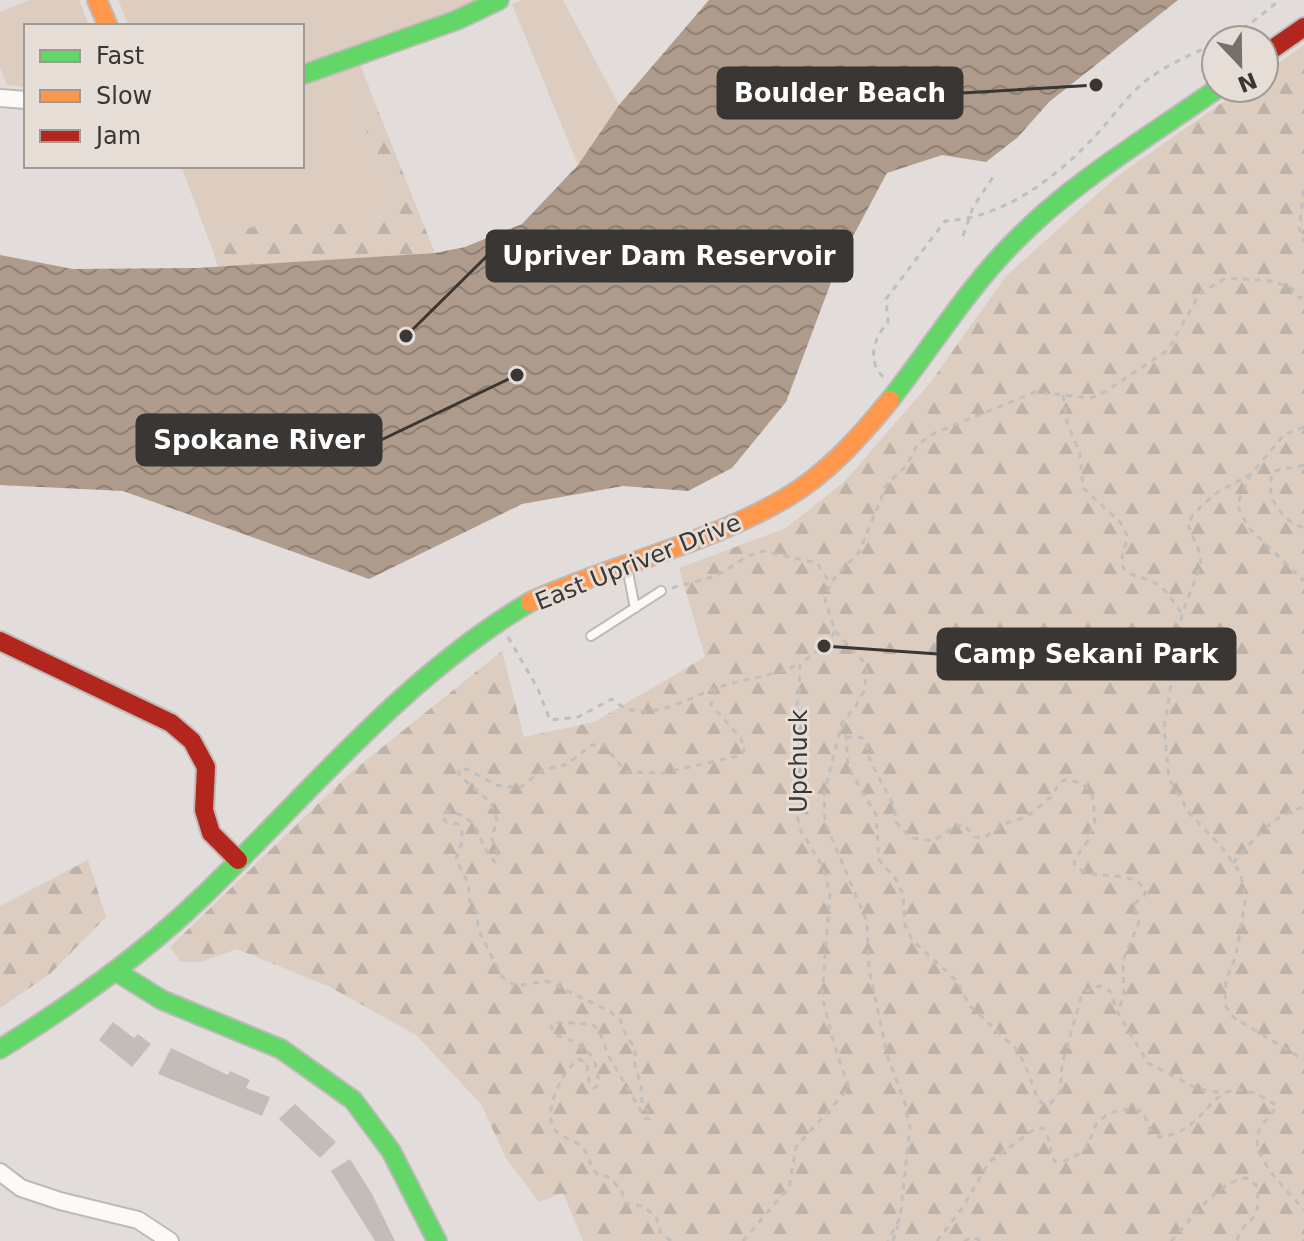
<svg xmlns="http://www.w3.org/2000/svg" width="1304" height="1241" font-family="'DejaVu Sans',sans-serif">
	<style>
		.green { fill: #dccdc0 }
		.forest { fill: url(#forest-firs) }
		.water { fill: url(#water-waves) }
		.building { fill: #c4bdb7 }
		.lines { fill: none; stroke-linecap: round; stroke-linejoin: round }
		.lane-casing { stroke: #bdbab7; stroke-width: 12 }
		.street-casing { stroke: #bdbab7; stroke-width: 20 }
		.fast-casing { stroke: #bdbab7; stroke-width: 22 }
		.slow-casing { stroke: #bdbab7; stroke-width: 22 }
		.jam-casing { stroke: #bdbab7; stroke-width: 22 }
		.path { stroke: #c1bebd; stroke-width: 3; stroke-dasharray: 6 6; stroke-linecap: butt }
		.lane { stroke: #fbfaf9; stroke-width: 8 }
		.street { stroke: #fbfaf9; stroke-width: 16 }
		.fast { stroke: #63d668; stroke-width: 18 }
		.slow { stroke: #ff974d; stroke-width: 18 }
		.jam { stroke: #b3261e; stroke-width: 18 }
		.labels { text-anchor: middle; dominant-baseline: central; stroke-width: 6; stroke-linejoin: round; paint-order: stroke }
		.street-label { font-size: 24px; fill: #393633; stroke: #e5ddd6 }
		.leader { fill: none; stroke: #393633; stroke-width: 3 }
		.callout-dot { fill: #393633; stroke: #e5ddd6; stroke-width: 3 }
		.callout { fill: #393633; stroke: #393633; stroke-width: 3 }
		.callout-label { font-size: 26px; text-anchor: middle; font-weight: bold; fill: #fff }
	</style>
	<defs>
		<pattern id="forest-firs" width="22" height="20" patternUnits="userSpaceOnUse" patternTransform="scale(2)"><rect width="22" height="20" fill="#dccdc0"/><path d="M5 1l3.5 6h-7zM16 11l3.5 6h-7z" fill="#beb1a5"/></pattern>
		<pattern id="water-waves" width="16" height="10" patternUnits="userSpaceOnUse" patternTransform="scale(2)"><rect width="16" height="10" fill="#ae9b8b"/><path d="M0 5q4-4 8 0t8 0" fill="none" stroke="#8f7f72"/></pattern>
	</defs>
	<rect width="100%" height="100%" fill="#e2ddda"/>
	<!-- green -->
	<g class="green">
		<path d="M29,0H79L89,26H26V87L7,85L0,68V12Z"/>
		<path d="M118,0H480L302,66V26H129Z"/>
		<path d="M521,0H563L619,105L578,165L512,4Z"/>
		<path d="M360,64L372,95L362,105V120L393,198L387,213L366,224L261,223L233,235L213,251L181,166H302V82Z"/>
	</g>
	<!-- forest -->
	<g class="forest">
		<path d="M1304,45V1241H583L563,1193L539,1202L506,1158L481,1104L416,1035L328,986L237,949L201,962H181L170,947L349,774L502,651L524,737L594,722L705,657L679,568L786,528L845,481L930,383L1006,276L1116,177L1243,88H1264V73Z"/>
		<path d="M372,95L435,253L218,267L213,251L233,235L261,223L366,224L387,213L393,198L362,120V105Z"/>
		<path d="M88,860L106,917L50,974L0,1008V906Z"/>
	</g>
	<!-- water -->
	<path class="water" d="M709,0H1178L1049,102L1018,137L986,162L942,155L887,173L838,264L786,402L732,468L688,491L623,486L522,504L369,579L123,491L0,485V255L73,269L198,268L435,253L465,247L522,224L578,165L619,105Z"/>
	<!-- building -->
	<g class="building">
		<path d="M113,1022L134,1038L138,1034L151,1044L132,1067L99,1040Z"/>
		<path d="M171,1048L228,1075L230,1071L250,1080L246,1088L270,1097L262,1116L158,1074Z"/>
		<path d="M295,1104L336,1142L320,1158L279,1119Z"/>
		<path d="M350,1159L372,1194L395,1241H375L331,1171Z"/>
	</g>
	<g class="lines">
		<defs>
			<g id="lane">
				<path d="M627,567L635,608"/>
				<path d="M591,636L661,591"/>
			</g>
			<g id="street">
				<path d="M0,98L26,100"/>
				<path d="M0,1172L21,1188L60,1201L138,1220L170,1241"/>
			</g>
			<g id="fast">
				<path d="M302,75L457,20L499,0"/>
				<path d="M890,400C932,347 966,290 1014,242C1073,181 1149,137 1218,88"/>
				<path d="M117,972L162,1000L281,1049L353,1100L391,1151L437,1241"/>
				<path d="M0,1049C72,1004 141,956 203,896C308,795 403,677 530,602"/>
			</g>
			<g id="slow">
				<path d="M97,0L108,26"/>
				<path d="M530,602C613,564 705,545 784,499C826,475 860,437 890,400"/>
			</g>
			<g id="jam">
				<path d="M1264,55L1304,27"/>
				<path d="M0,641L171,723L192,741L206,767L204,810L211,833L238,860"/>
			</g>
		</defs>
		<!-- lane casing -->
		<use href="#lane" class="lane-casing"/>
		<!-- street casing -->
		<use href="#street" class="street-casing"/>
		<!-- fast casing -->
		<use href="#fast" class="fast-casing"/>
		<!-- slow casing -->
		<use href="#slow" class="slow-casing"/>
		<!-- jam casing -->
		<use href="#jam" class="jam-casing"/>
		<!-- path -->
		<g class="path">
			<path d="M1221,40L1251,23L1280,0"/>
			<path d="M1304,191L1299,228L1304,242"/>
			<path d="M963,236L973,207L995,174"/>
			<path d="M883,377C867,360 873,339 888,322L886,299L945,221C1004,218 1057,177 1096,135C1114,116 1129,92 1151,77C1170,63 1195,53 1216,43"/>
			<path d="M1063,395L1067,422L1080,454L1083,488L1120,522L1128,537C1109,586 1140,568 1162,588C1170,595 1176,606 1182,614"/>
			<path d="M1304,427L1284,435L1251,474L1218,492L1201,506L1187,523L1200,553L1201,564L1182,614L1164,729L1169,778L1190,814L1220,845L1241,874L1245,902L1236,955L1226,980L1225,1005L1233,1017L1304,1060"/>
			<path d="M1304,465L1274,471C1262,494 1281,521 1304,528"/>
			<path d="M1251,474L1237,505L1248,527L1304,581"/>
			<path d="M672,588L716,576L748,556L763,551L817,563L830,583"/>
			<path d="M835,631L863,661L867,671L864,691L855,707L842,723L824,794L825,822L867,922L869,969L888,1058L906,1106L910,1128L900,1218L888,1241"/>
			<path d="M508,637L538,689L550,720L578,717L612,699C641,727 685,700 716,688"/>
			<path d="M842,723L846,737L848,767L876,815L879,860L895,878L903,894L905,925L912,940L957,981L969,1005L1015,1048L1024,1062L1038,1099L1044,1105L1051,1103L1060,1092L1062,1064L1081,998L1086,991L1100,986L1110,991L1118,1013L1148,1063L1198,1089L1223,1093"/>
			<path d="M846,737H860L865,740L870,760L894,806L896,822L911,838L933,841L956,826L963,824L975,837L983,838L1007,823L1026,817L1051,797L1060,782L1067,779C1097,787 1093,797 1095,825C1089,831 1090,835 1087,842C1082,851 1076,853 1074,864C1091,885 1130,865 1146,891L1144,896L1133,905L1139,922L1123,960L1124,994L1118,1012"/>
			<path d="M1233,863C1254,840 1273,814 1304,807"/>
			<path d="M671,1241L660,1232L656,1216L642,1206L625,1203L621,1189L607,1176H600C588,1167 592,1160 584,1149C578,1141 564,1139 557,1132C539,1116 563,1069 579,1059L587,1063L589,1083L594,1088L598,1085C600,1055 582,1043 556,1035L551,1027L554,1022L592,1024L599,1030L609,1057L645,1118L649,1119L651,1115L642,1104L641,1085L635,1066V1047L626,1036L621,1021L611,1012L547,981L516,986L502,977L478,929L477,913L470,902L468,883L456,859C460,847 467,836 458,824L446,822L443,817L447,811C486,819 473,840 495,862L498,857L492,838L497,820L491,803L460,776L458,770L467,769L496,785L519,788L543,770L568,764L591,745H604L626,772L663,773L742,755L745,748L740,737L711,705L716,688C746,678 771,677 800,664"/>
			<path d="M743,1241L789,1187L796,1147L849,1088L834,1044L822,996L830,893L823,867L801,831L795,807L803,764L793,732L799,692L800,664L829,642L835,631L825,600L830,583L859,552L887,484L907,465L917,445L935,433L1035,392L1091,398L1106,391L1168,350L1200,293L1226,278L1271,281L1290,287L1300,298L1304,297"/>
			<path d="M893,1241L898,1226"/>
			<path d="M937,1241L963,1207L989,1162L1036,1128H1043C1051,1137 1049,1151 1055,1162C1064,1162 1078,1156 1085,1149C1090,1143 1092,1132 1096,1125C1105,1111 1128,1106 1143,1112L1150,1129L1159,1137C1217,1132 1207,1058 1277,1106C1272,1114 1261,1124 1258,1133C1251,1158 1289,1192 1304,1210"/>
			<path d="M964,1241L972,1237L983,1241"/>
			<path d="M1171,1241C1192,1219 1216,1182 1247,1178L1256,1185C1264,1227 1244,1214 1237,1241"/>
			<path d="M1303,1241L1304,1240"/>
		</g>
		<!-- lane -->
		<use href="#lane" class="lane"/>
		<!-- street -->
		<use href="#street" class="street"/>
		<!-- fast -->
		<use href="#fast" class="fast"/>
		<!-- slow -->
		<use href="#slow" class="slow"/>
		<!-- jam -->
		<use href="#jam" class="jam"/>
	</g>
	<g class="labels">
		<!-- street labels -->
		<g class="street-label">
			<text transform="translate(638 562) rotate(-22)">East Upriver Drive</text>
			<text transform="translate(799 761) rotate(-90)">Upchuck</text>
		</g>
	</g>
	<!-- callouts -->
	<path class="leader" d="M1096 85L962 93M406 336L487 256M517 375L381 440M824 646L938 654"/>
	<g class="callout-dot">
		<circle cx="1096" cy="85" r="8"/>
		<circle cx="406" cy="336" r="8"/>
		<circle cx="517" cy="375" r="8"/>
		<circle cx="824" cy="646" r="8"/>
	</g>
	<g class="callout">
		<rect x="718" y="68" width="244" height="50" rx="8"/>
		<rect x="487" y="231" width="365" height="50" rx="8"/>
		<rect x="137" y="415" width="244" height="50" rx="8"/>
		<rect x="938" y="629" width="297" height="50" rx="8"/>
	</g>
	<g class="callout-label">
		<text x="840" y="102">Boulder Beach</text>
		<text x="669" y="265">Upriver Dam Reservoir</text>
		<text x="259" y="449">Spokane River</text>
		<text x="1086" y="663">Camp Sekani Park</text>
	</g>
	<!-- legend -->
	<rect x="24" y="24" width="280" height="144" fill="#e5ddd6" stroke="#a09a95" stroke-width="2"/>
	<rect x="40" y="50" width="40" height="12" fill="#63d668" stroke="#a09a95" stroke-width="2"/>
	<text x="96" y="64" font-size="24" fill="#393633">Fast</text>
	<rect x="40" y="90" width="40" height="12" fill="#ff974d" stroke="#a09a95" stroke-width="2"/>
	<text x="96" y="104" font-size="24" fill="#393633">Slow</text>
	<rect x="40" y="130" width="40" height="12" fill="#b3261e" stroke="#a09a95" stroke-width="2"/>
	<text x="96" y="144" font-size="24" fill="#393633">Jam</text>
	<!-- north arrow -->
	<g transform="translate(1240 64) rotate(158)"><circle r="38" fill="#e5ddd6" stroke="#a09a95" stroke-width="2"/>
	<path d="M0-6L14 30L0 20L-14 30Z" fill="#74706d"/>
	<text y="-12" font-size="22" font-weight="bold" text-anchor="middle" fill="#393633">N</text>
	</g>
</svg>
